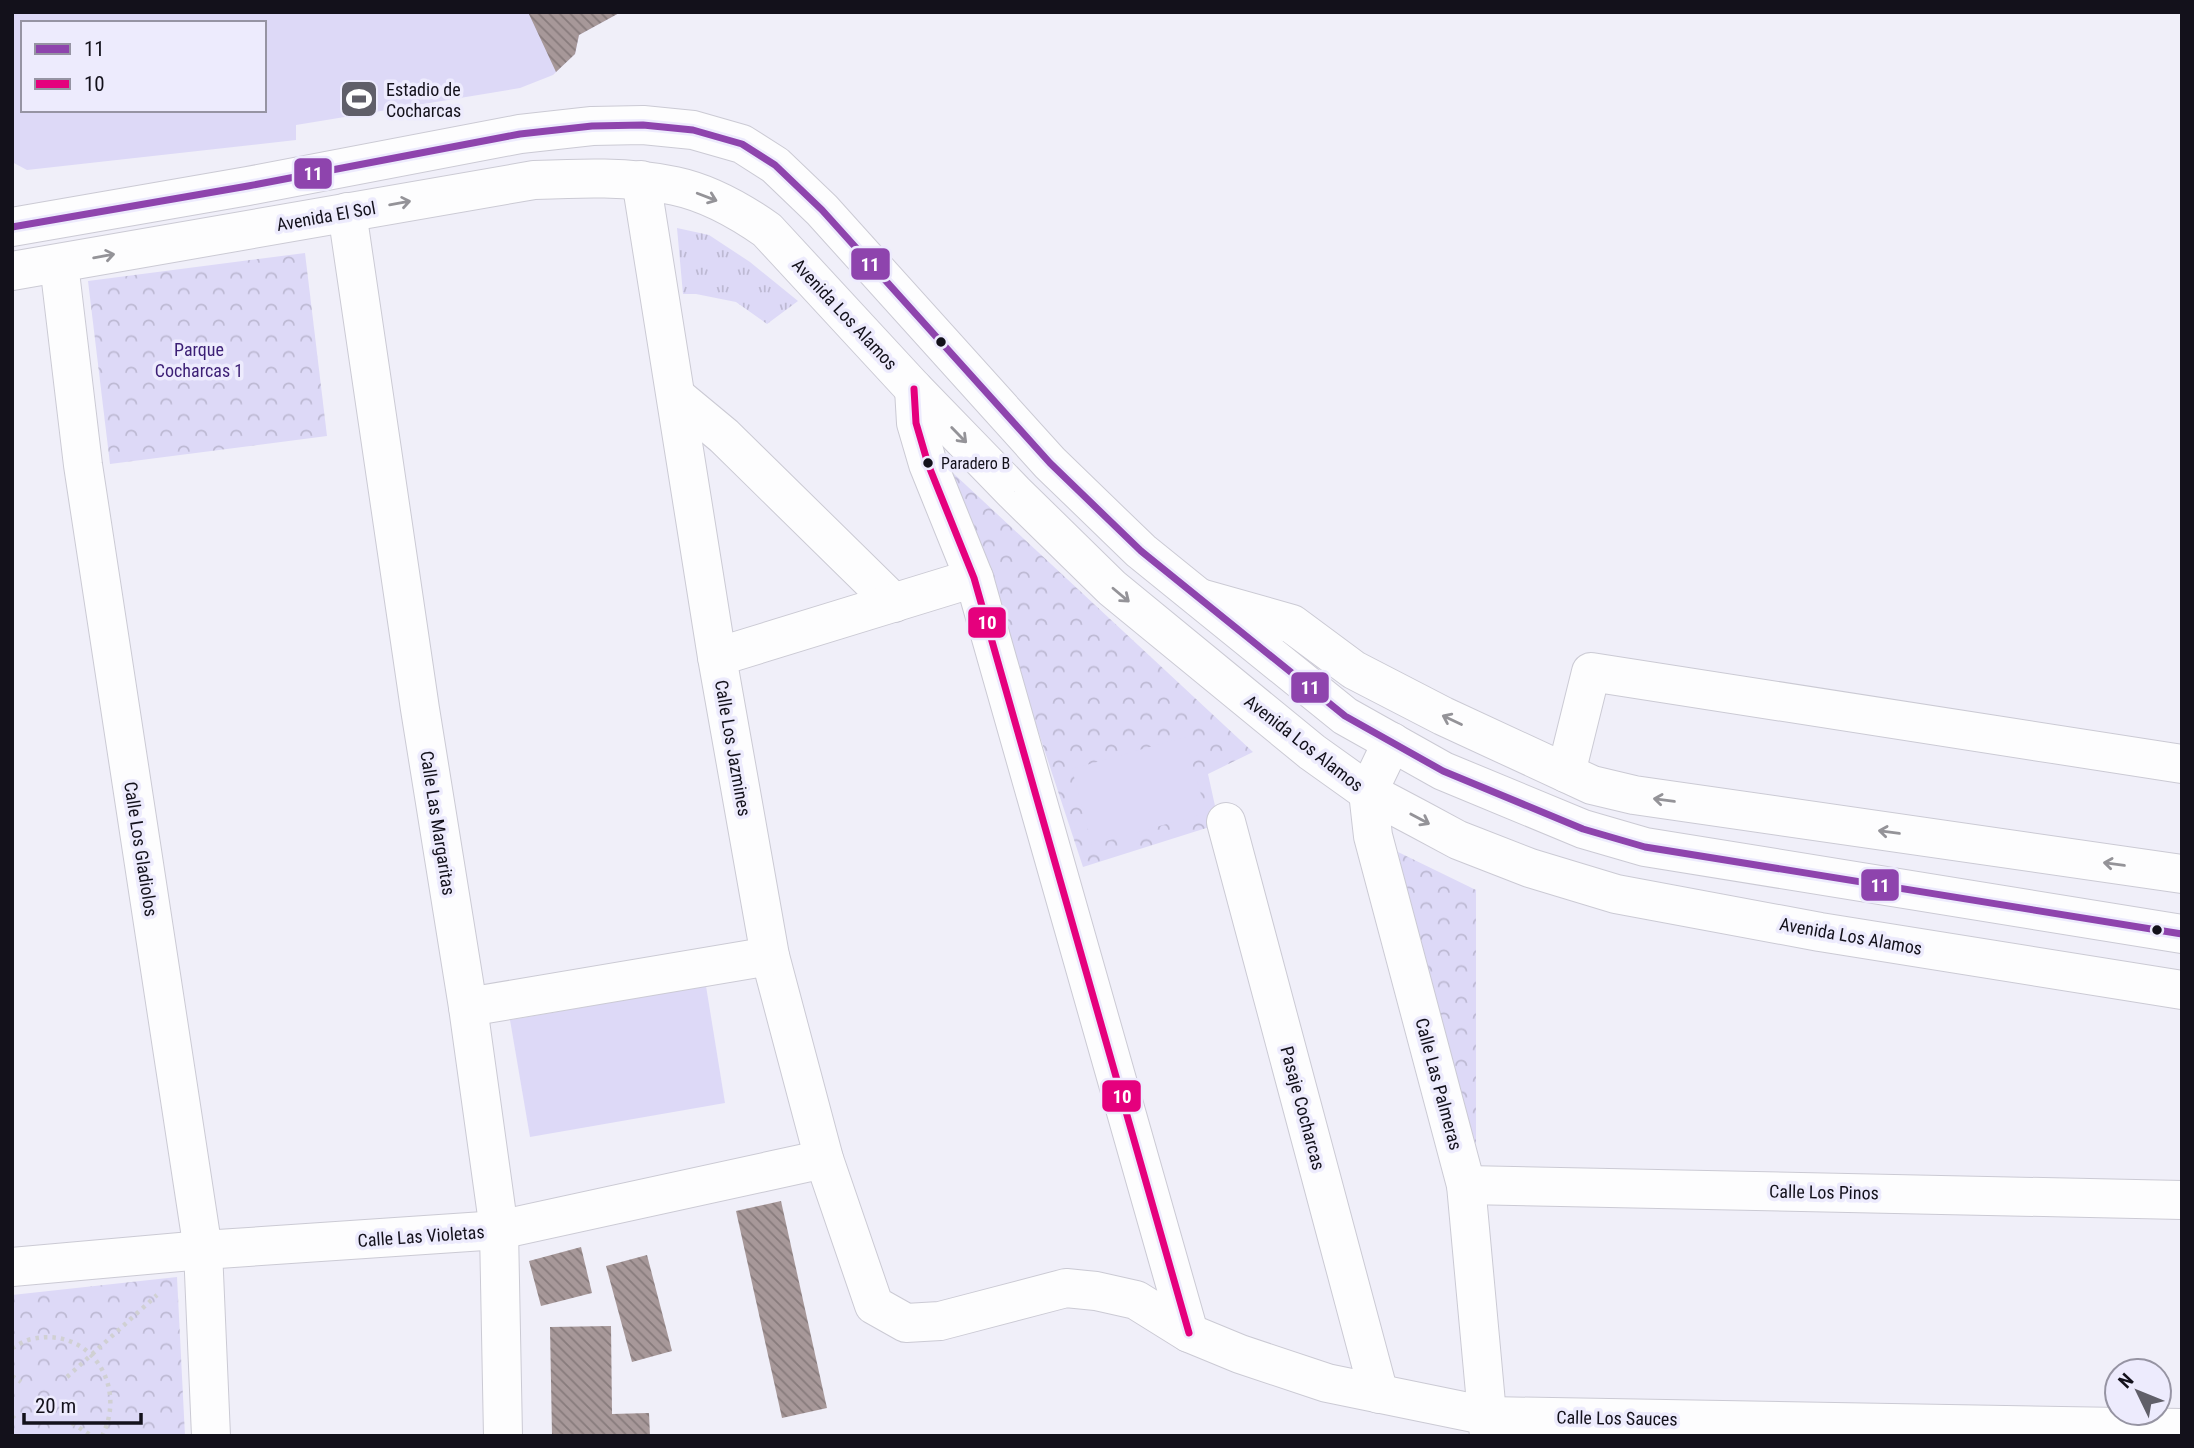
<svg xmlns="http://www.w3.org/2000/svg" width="2194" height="1448" font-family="'Roboto Condensed',sans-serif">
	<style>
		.grass { fill: url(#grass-tufts) }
		.park { fill: url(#park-crowns) }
		.garden { fill: #ddd9f7; fill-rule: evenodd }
		.building { fill: url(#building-back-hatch) }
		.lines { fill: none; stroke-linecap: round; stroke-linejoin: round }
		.street-casing { stroke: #cbcad4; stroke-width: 40 }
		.secondary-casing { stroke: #cbcad4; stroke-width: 40 }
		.path { stroke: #d0d0d3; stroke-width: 4.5; stroke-dasharray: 3.5 5; stroke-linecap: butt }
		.street { stroke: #fdfdfe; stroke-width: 38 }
		.secondary { stroke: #fdfdfe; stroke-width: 38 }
		.bus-1-casing { stroke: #edebfd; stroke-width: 12 }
		.bus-2-casing { stroke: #edebfd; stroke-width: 12 }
		.bus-1 { stroke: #8e44ad; stroke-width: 7 }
		.bus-2 { stroke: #e5007d; stroke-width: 7 }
		.oneway { stroke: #949398 }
		.bus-dot { fill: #13111b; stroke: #edebfd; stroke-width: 2.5 }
		.labels { text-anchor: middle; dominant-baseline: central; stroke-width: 7; stroke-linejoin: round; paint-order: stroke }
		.bus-label { font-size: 16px; fill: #13111b; stroke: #edebfd; text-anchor: start }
		.poi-label { font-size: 18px; fill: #13111b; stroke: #edebfd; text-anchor: start }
		.street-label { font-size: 18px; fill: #13111b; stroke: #edebfd }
		.park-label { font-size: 18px; fill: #3c1f75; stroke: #edebfd }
		.line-badge { stroke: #edebfd; stroke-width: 2.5 }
		.badge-label { font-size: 19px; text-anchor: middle; font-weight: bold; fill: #fff }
	</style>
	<defs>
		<pattern id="grass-tufts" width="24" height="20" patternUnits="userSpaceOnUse" patternTransform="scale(1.75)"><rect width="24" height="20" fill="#ddd9f7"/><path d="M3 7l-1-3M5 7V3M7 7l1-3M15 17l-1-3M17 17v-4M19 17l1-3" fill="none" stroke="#bdb9d3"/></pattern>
		<pattern id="park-crowns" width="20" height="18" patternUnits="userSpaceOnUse" patternTransform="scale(1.75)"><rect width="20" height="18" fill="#ddd9f7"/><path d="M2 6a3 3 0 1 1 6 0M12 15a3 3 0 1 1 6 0" fill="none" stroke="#bdb9d3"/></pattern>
		<pattern id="building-back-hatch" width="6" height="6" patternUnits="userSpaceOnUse" patternTransform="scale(1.75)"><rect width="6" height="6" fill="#a79899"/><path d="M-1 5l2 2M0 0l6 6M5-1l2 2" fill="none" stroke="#877b7c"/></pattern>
	</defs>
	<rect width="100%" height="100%" fill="#f0eff9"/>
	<!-- grass -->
	<path class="grass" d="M677,228L709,235L750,262L798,301L767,324L736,302L696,294H683Z"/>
	<!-- park -->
	<g class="park">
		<path d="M305,253L327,436L110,464L88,281Z"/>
		<path d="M953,473L1253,752L1208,774L1219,824L1083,867Z"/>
		<path d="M1398,852L1476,890V1143L1467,1145L1462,1135Z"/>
		<path d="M177,1277L185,1436H12V1295Z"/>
	</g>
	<!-- garden -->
	<g class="garden">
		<path d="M12,12H621L579,35L575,54L553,75L520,88L296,125V140L27,170L12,162ZM23,23H264V110H23Z"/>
		<path d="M1185,737L1206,813L1092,845L1072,769Z"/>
		<path d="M706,986L725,1103L530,1137L510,1020Z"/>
	</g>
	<!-- building -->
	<g class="building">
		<path d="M528,12H621L579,35L575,54L556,72Z"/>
		<path d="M781,1201L827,1408L782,1418L736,1211Z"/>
		<path d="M581,1247L592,1293L541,1306L529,1261Z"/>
		<path d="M647,1255L672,1351L632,1362L606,1266Z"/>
		<path d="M611,1326L612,1414L649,1413L650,1436H552L550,1327Z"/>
	</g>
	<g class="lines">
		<defs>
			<g id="street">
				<path d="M641,180L717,657L770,956L824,1159L874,1305L906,1323L940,1321L1066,1288L1096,1291L1136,1300L1189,1333L1240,1354L1327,1383L1488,1416L2182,1428"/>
				<path d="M347,212L420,709L468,1007L499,1230L503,1436"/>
				<path d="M59,264L83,465L203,1250L211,1436"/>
				<path d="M914,389L916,423L928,464L974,578L1189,1333"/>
				<path d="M677,397L724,436L894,603"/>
				<path d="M1200,598L1292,624L1354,670L1443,716L1592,785L1634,795L2182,874"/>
				<path d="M717,657L974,578"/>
				<path d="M1392,742L1368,792L1373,836L1466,1185L1489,1436"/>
				<path d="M1566,773L1591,672L2182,764"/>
				<path d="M1226,822L1379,1394"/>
				<path d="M468,1007L770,956"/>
				<path d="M1466,1185L2182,1200"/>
				<path d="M12,1267L203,1250L499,1230L824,1159"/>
			</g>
			<g id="secondary">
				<path d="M12,227L248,186L520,134L592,126L643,125L693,130L742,144L775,165L822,210L1050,463L1141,551L1345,716L1443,771L1583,829L1645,847L2182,934"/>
				<path d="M12,271L534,180C580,178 629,176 675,186C708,193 740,211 767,230L914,389L1014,492L1112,588L1312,752L1368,792L1419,819L1458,840L1530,868L1616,894L1820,932L2182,990"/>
			</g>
		</defs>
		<!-- street casing -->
		<use href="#street" class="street-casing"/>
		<!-- secondary casing -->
		<use href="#secondary" class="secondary-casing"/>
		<!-- path -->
		<g class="path">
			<path d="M12,1348C18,1345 25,1340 32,1339C90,1326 128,1386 102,1436"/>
			<path d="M12,1376L21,1382"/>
			<path d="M67,1377L157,1295"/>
			<path d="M12,1418L16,1414"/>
			<path d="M72,1423L92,1436"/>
		</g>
		<!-- street -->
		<use href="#street" class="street"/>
		<!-- secondary -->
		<use href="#secondary" class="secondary"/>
		<defs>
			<path id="bus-1" d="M12,227L248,186L520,134L592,126L643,125L693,130L742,144L775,165L822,210L1050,463L1141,551L1345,716L1443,771L1583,829L1645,847L2182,934"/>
			<path id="bus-2" d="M914,389L916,423L928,464L974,578L1189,1333"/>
		</defs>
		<!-- bus-1 casing -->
		<use href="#bus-1" class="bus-1-casing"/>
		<!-- bus-2 casing -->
		<use href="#bus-2" class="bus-2-casing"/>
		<!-- bus-1 -->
		<use href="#bus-1" class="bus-1"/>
		<!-- bus-2 -->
		<use href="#bus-2" class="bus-2"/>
	</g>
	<!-- one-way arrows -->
	<defs><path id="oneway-shaft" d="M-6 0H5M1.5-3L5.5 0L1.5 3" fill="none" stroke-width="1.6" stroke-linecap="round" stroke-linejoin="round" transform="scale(1.75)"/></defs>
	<g class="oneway">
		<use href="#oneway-shaft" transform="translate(707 197) rotate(21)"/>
		<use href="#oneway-shaft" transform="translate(400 203) rotate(-10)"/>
		<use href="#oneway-shaft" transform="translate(104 256) rotate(-10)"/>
		<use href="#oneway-shaft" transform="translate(959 435) rotate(46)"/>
		<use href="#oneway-shaft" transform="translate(1121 595) rotate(40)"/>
		<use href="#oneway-shaft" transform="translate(1452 720) rotate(-155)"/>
		<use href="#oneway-shaft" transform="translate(1664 800) rotate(-172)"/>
		<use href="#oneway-shaft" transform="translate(1420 819) rotate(28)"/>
		<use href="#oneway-shaft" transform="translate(1889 832) rotate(-172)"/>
		<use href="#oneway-shaft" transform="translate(2114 864) rotate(-172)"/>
	</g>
	<!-- icons -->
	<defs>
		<symbol id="stadium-square" viewBox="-11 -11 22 22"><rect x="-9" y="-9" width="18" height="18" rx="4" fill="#605f69" stroke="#edebfd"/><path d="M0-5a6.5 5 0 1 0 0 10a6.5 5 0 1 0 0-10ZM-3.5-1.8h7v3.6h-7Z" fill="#fff"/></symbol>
	</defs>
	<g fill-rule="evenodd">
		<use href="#stadium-square" x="337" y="77" width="44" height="44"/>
	</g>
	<!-- markers -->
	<g class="bus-dot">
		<circle cx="941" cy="342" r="6"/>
		<circle cx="928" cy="463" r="6"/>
		<circle cx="2157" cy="930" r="6"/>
	</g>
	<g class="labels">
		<!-- bus labels -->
		<g class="bus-label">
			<text x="941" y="463">Paradero B</text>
		</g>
		<!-- poi labels -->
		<g class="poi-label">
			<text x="386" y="89">Estadio de<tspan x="386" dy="21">Cocharcas</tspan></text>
		</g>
		<!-- street labels -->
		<g class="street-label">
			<text transform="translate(326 216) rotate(-10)">Avenida El Sol</text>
			<text transform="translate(845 314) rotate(47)">Avenida Los Alamos</text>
			<text transform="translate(1304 743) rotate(38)">Avenida Los Alamos</text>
			<text transform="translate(733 748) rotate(80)">Calle Los Jazmines</text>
			<text transform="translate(438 823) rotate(81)">Calle Las Margaritas</text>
			<text transform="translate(141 849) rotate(81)">Calle Los Gladiolos</text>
			<text transform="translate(1851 936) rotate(10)">Avenida Los Alamos</text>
			<text transform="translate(1439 1084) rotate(75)">Calle Las Palmeras</text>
			<text transform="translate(1303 1108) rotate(75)">Pasaje Cocharcas</text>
			<text transform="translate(1824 1192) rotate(1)">Calle Los Pinos</text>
			<text transform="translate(421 1236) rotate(-4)">Calle Las Violetas</text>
			<text transform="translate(1617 1418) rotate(1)">Calle Los Sauces</text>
		</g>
		<!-- park labels -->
		<g class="park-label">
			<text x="199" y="349">Parque<tspan x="199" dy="21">Cocharcas 1</tspan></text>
		</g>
	</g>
	<g class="line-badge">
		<rect x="293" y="157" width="40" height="33" rx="7" fill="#8e44ad"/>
		<rect x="850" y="247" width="41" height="34" rx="7" fill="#8e44ad"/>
		<rect x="967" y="606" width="40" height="33" rx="7" fill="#e5007d"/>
		<rect x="1290" y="671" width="40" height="33" rx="7" fill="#8e44ad"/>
		<rect x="1860" y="868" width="40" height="34" rx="7" fill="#8e44ad"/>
		<rect x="1101" y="1079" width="41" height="34" rx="7" fill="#e5007d"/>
	</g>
	<g class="badge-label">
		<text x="313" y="180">11</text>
		<text x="870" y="271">11</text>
		<text x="987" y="629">10</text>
		<text x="1310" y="694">11</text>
		<text x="1880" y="892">11</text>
		<text x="1122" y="1103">10</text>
	</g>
	<!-- border -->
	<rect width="2194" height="1448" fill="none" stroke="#13111b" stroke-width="28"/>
	<!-- legend -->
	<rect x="21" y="21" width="245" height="91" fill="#edebfd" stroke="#9694a3" stroke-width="2"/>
	<rect x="35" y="44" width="35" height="10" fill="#8e44ad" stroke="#9694a3" stroke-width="2"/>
	<text x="84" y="56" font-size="21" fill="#13111b">11</text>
	<rect x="35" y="79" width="35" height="10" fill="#e5007d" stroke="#9694a3" stroke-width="2"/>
	<text x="84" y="91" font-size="21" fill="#13111b">10</text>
	<!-- north arrow -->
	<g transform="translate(2138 1392) rotate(313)"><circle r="33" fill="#edebfd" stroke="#9694a3" stroke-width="2"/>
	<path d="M0-5L12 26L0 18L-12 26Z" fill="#605f69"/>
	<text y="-10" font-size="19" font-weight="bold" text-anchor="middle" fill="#13111b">N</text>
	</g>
	<!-- scale -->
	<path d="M24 1413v10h117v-10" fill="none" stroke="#13111b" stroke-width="3.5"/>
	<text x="35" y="1413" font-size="21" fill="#13111b" stroke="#edebfd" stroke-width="5" paint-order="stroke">20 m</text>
</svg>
